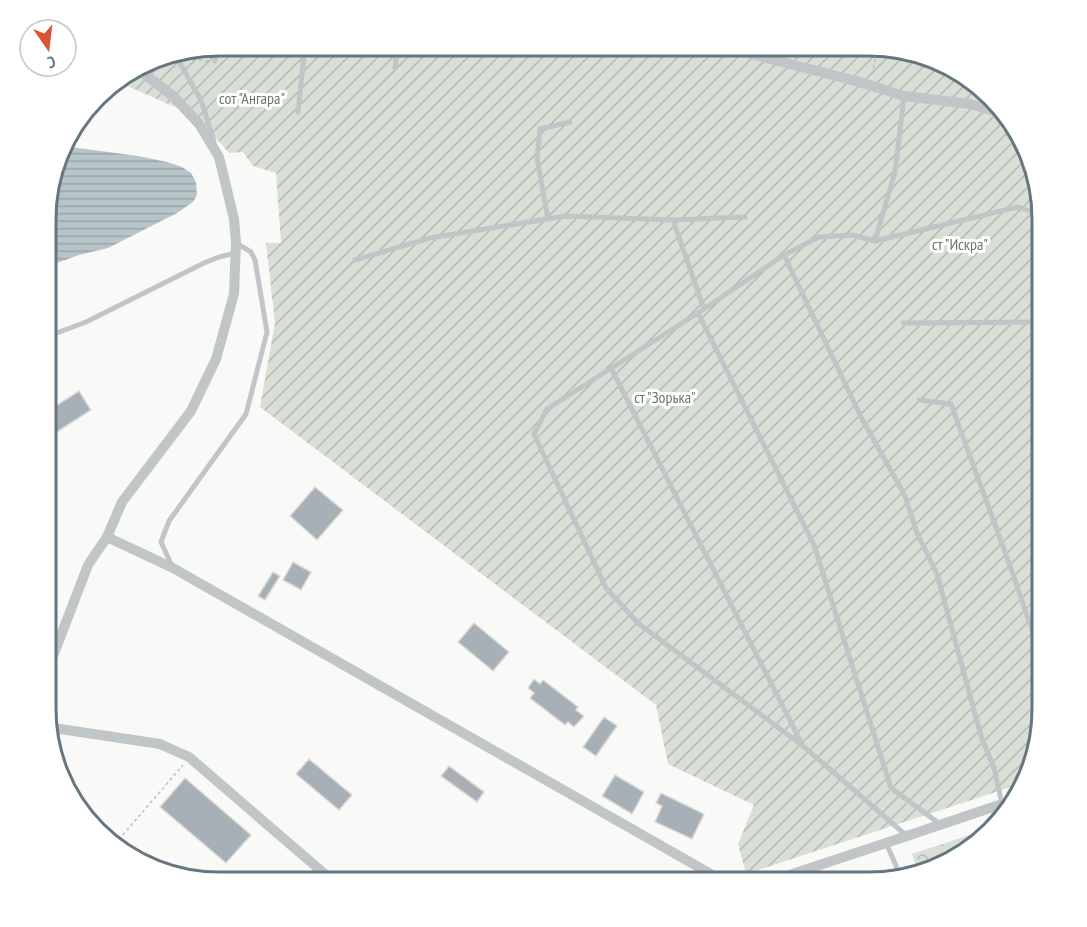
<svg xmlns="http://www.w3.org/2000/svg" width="1087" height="927" font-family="'PT Sans Narrow',sans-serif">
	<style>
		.forest { fill: url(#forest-crowns) }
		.garden { fill: url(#garden-furrows) }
		.water { fill: url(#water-rules) }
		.building { fill: #a7b0b6; stroke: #dbdbd9; stroke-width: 1.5 }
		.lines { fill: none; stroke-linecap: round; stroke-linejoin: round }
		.path { stroke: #bbbec0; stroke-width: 1.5; stroke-dasharray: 3 3; stroke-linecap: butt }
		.lane { stroke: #c0c5c8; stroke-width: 5 }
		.street { stroke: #c0c5c8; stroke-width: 10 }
		.labels { text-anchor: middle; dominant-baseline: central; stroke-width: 6; stroke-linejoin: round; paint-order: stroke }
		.park-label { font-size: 16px; fill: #687864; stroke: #fff }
		.rim { fill: none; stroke: #657680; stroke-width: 3 }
	</style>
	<defs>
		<pattern id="forest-crowns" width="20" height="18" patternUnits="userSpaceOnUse" patternTransform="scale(1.5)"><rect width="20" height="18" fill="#d9ded6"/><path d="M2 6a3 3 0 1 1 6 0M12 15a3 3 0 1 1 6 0" fill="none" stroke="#b4b9b3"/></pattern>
		<pattern id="garden-furrows" width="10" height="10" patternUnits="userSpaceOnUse" patternTransform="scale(1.5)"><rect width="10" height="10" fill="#d9ded6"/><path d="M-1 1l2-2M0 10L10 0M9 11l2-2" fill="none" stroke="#b4b9b3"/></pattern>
		<pattern id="water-rules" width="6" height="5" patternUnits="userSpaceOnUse" patternTransform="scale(1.5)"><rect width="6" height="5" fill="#b8c5c8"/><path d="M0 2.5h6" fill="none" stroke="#99a5a8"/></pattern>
	</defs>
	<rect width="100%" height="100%" fill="#f9f9f7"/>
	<!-- forest -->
	<path class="forest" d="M994,827L991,831L935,869L918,873L912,854Z"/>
	<!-- garden -->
	<path class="garden" d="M219,45H880L945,63L991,96L1029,152L1042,207V708L1029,775L1023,783L746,874L738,844L754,805L668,764L656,705L260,407L275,323L266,243H281L276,173L253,166L243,152L229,153L198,117L116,81L163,54Z"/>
	<!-- water -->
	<path class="water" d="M63,146L138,156L167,162L182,167L191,173L196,182L197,195L193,202L177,213L108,248L79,255L46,267L47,196Z"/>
	<!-- building -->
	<g class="building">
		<path d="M79,391L91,410L46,439V412Z"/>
		<path d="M315,487L343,510L317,540L290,516Z"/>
		<path d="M293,562L311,572L301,590L283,580Z"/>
		<path d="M273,572L280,576L265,600L258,596Z"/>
		<path d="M474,623L509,652L493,671L458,642Z"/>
		<path d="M534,679L540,684L543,680L578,707L576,710L584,716L574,727L568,722L565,725L530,698L534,693L528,688Z"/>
		<path d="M604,717L617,726L596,756L583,747Z"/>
		<path d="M309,759L352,795L339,810L296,774Z"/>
		<path d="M449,766L484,792L477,802L441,776Z"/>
		<path d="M615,775L644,792L632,814L602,796Z"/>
		<path d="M185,778L251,835L226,863L160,807Z"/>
		<path d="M661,793L704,814L692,839L655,822L662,806L656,803Z"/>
	</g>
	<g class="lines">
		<!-- path -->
		<g class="path">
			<path d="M187,59L209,61"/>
			<path d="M872,74L878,45"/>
			<path d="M115,844L183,765"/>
		</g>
		<!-- lane -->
		<g class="lane">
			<path d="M485,46V45"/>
			<path d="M177,58L201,100L214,141"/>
			<path d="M215,61L217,45"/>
			<path d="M395,68L398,45"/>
			<path d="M298,112L305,45"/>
			<path d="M548,219L537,158L540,129L570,122"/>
			<path d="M673,220L745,217"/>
			<path d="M875,241L895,172L904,96"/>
			<path d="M784,255L861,417L905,496L917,533L937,574L981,736L994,768L1002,804"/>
			<path d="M355,260L430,238L566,216L673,220L704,309"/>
			<path d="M698,313L814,545L891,788L940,824"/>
			<path d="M903,323L1042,322"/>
			<path d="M46,337L86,322L204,263L219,257L236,253"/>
			<path d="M611,368L803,746L907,836"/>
			<path d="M919,400L951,404L1009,563L1042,659"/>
			<path d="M172,566L161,542L169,521L246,414L267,332L255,260L251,252L236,243"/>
			<path d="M803,746L639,624L606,588L534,434L547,409L698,313L784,255L819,237L852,235L875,241L1018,207L1042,215"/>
			<path d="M886,843L901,877"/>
		</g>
		<!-- street -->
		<g class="street">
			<path d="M716,45L856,81L904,96L970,104L1002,113"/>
			<path d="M107,537L173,568L725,882"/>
			<path d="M45,677L88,565L107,537L122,502L191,411L216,359L234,294L236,243L234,219L219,157L199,124L174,97L138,69"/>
			<path d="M47,727L160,744L189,757L334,882"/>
			<path d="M768,882L886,843L1011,801"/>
		</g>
	</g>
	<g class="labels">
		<!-- park labels -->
		<g class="park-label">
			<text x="252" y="98">сот "Ангара"</text>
			<text x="960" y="244">ст "Искра"</text>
			<text x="665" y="397">ст "Зорька"</text>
		</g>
	</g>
	<!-- crop -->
	<path d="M0 0H1087V927H0ZM219 56H869A163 163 0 0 1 1032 219V709A163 163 0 0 1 869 872H219A163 163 0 0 1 56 709V219A163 163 0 0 1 219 56Z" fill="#fff" fill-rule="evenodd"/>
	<path class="rim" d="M219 56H869A163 163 0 0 1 1032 219V709A163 163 0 0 1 869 872H219A163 163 0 0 1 56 709V219A163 163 0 0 1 219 56Z"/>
	<!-- north arrow -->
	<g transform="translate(48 48) rotate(166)"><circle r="28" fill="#ffffff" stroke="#c1c8cc" stroke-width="1.5"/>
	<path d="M0-4.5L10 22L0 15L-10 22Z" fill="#db5234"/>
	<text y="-9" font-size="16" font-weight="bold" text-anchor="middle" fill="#657680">С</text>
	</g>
</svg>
